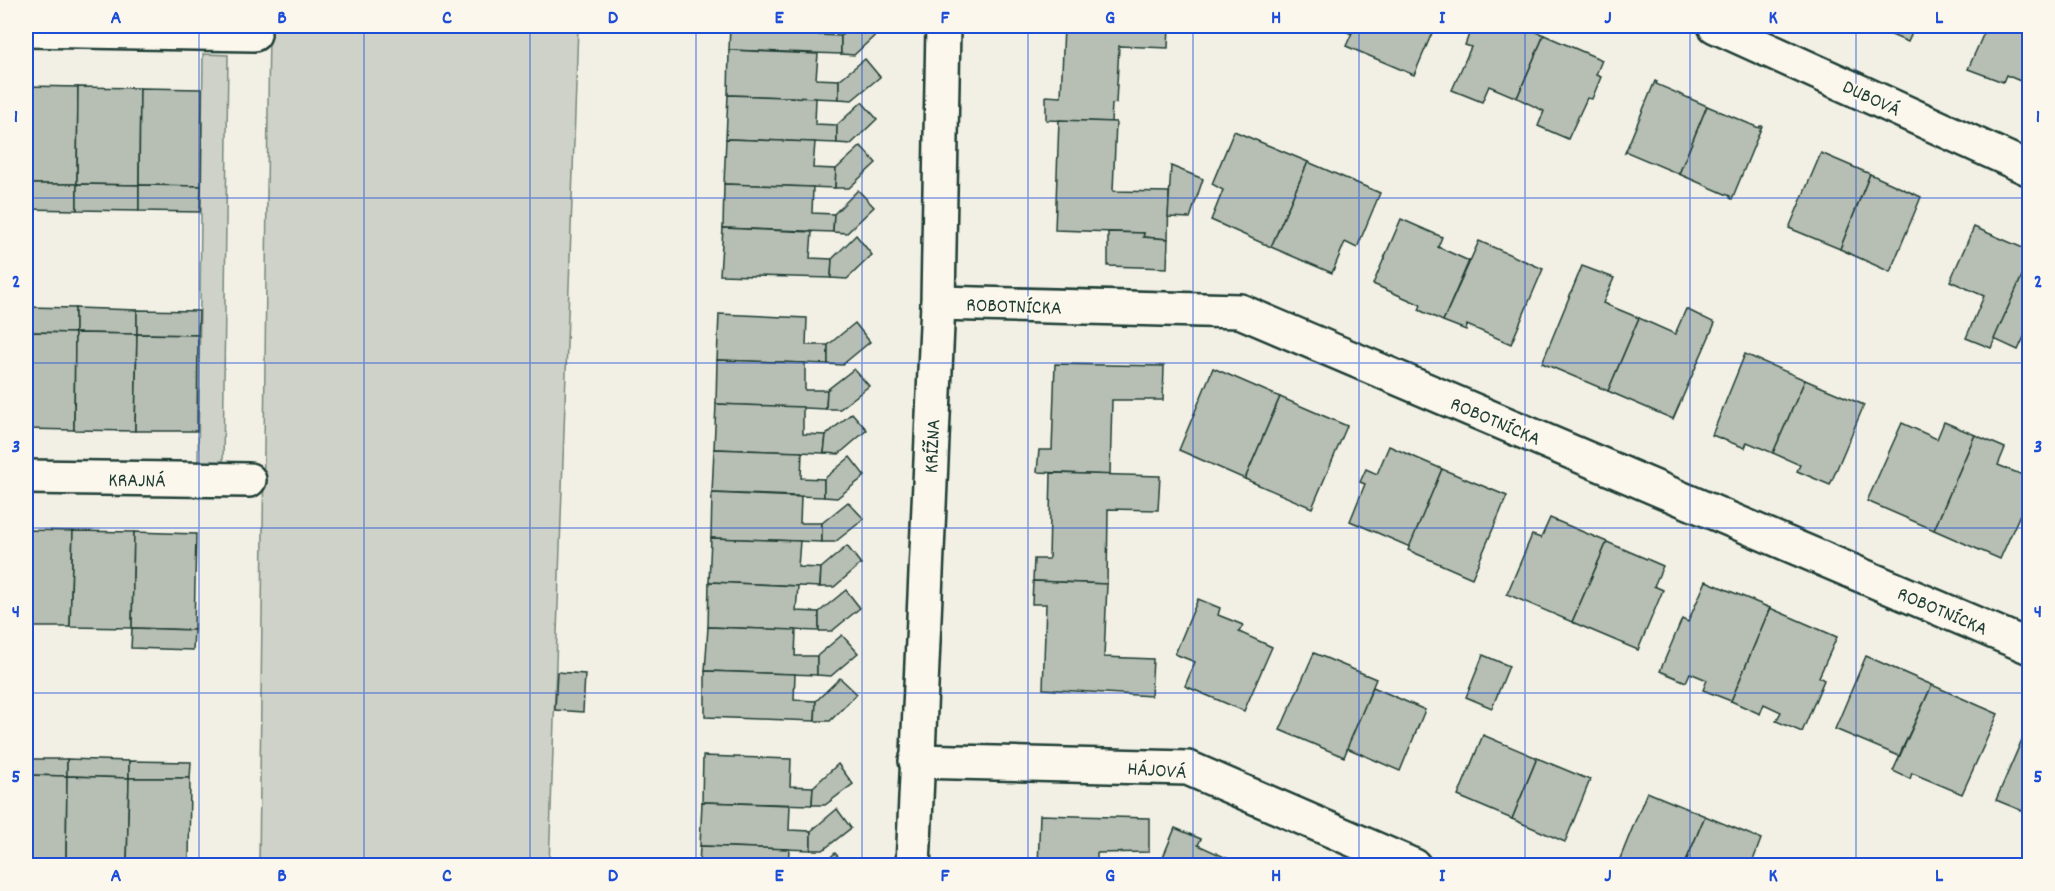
<svg xmlns="http://www.w3.org/2000/svg" width="2055" height="891" font-family="Dekko,sans-serif">
<style>
.green{fill:#cfd2c8;stroke:#77887e;stroke-width:1.5}
.building{fill:#b7beb3;stroke:#1f3d34;stroke-width:1.5}
.lines{fill:none;stroke-linecap:round;stroke-linejoin:round}
.minor-casing{stroke:#1f3d34;stroke-width:38}
.minor{stroke:#fbf7ec;stroke-width:33}
.grid{fill:none;stroke:#1d4ed8;stroke-width:1.5;stroke-opacity:0.55}
.labels{text-anchor:middle;stroke-width:4.5;stroke-linejoin:round;paint-order:stroke}
.street-label{font-size:20px;fill:#1f3d34;stroke:#fbf7ec}
.neatline{fill:none;stroke:#1d4ed8;stroke-width:2}
.grid-label{font-size:20px;text-anchor:middle;font-weight:bold;fill:#1d4ed8}
</style>
<rect width="100%" height="100%" fill="#f2f0e5"/>
<filter id="ink" filterUnits="userSpaceOnUse"><feTurbulence type="fractalNoise" baseFrequency=".0167" numOctaves="2"/><feDisplacementMap in="SourceGraphic" scale="12" xChannelSelector="R" yChannelSelector="G"/><feConvolveMatrix kernelMatrix="1 2 1 2 8 2 1 2 1" color-interpolation-filters="sRGB"/></filter>
<g filter="url(#ink)">
<g class="green">
<polygon points="269,26 578,26 549,865 259,866"/>
<polygon points="203,54 228,55 223,466 198,466"/>
</g>
<g class="building">
<polygon points="730,26 819,26 819,35 841,36 841,54 729,50"/>
<polygon points="851,26 879,26 882,29 854,55 841,54 841,36"/>
<polygon points="1064,26 1169,26 1168,48 1119,46 1116,103 1112,104 1111,122 1046,120 1046,96 1061,97"/>
<polygon points="1333,26 1355,26 1352,34"/>
<polygon points="1355,26 1435,26 1414,75 1346,46"/>
<polygon points="1472,26 1522,26 1544,35 1517,98 1489,86 1482,102 1452,90 1471,47 1465,45"/>
<polygon points="1870,26 1915,26 1908,42"/>
<polygon points="1987,26 2030,26 2030,85 2006,75 2003,82 1968,69"/>
<polygon points="1544,35 1602,60 1596,75 1601,77 1592,99 1587,98 1568,139 1538,126 1544,111 1517,98"/>
<polygon points="729,50 818,54 816,79 839,80 839,99 728,95"/>
<polygon points="865,59 880,77 852,100 839,99 839,80"/>
<polygon points="1655,81 1657,82 1656,84 1707,106 1679,174 1627,152 1625,153"/>
<polygon points="26,86 78,87 77,184 26,184"/>
<polygon points="78,87 140,88 139,185 77,184"/>
<polygon points="140,88 202,89 201,186 139,185"/>
<polygon points="728,95 816,98 815,124 837,125 837,143 726,139"/>
<polygon points="862,102 877,119 851,144 837,143 837,125"/>
<polygon points="1707,106 1759,128 1760,126 1762,126 1732,199 1730,198 1730,196 1679,174"/>
<polygon points="1059,120 1116,122 1113,191 1169,192 1168,239 1143,237 1144,233 1055,230"/>
<polygon points="1234,131 1308,162 1271,247 1211,220 1223,190 1212,184"/>
<polygon points="726,139 815,142 813,168 836,169 835,188 724,184"/>
<polygon points="861,146 876,163 849,188 835,188 836,169"/>
<polygon points="1821,153 1870,174 1840,249 1789,228"/>
<polygon points="1308,162 1380,193 1357,248 1345,242 1332,273 1271,247"/>
<polygon points="1171,166 1203,179 1190,218 1168,217"/>
<polygon points="1870,174 1921,197 1890,272 1840,249"/>
<polygon points="26,184 77,184 77,210 26,209"/>
<polygon points="77,184 139,185 139,211 77,210"/>
<polygon points="724,184 813,187 812,213 834,214 833,232 723,228"/>
<polygon points="139,185 201,186 200,212 139,211"/>
<polygon points="858,190 874,207 847,233 833,232 834,214"/>
<polygon points="1401,219 1442,237 1438,247 1469,261 1443,321 1419,310 1421,305 1373,284"/>
<polygon points="1974,227 2030,251 2030,258 1991,348 1966,338 1984,296 1950,281"/>
<polygon points="723,228 812,232 810,258 832,259 831,278 720,275"/>
<polygon points="1108,232 1144,233 1143,237 1168,239 1167,268 1108,266"/>
<polygon points="856,235 872,255 847,279 831,278 832,259"/>
<polygon points="1479,241 1543,269 1511,344 1467,325 1466,330 1443,321"/>
<polygon points="2030,258 2030,324 2018,350 1994,339"/>
<polygon points="1582,266 1614,278 1603,303 1639,318 1608,391 1542,363"/>
<polygon points="26,307 75,308 75,333 26,332"/>
<polygon points="75,308 137,310 137,334 75,333"/>
<polygon points="1686,309 1715,323 1673,419 1608,391 1639,318 1675,334"/>
<polygon points="137,310 199,311 198,335 137,334"/>
<polygon points="719,314 807,318 806,345 828,345 828,364 717,360"/>
<polygon points="855,323 870,342 842,365 828,364 828,345"/>
<polygon points="26,332 75,333 74,430 26,429"/>
<polygon points="75,333 137,334 135,431 74,430"/>
<polygon points="137,334 198,335 197,431 135,431"/>
<polygon points="1745,354 1805,380 1773,453 1747,442 1745,448 1712,435"/>
<polygon points="717,360 805,363 805,390 827,390 826,409 716,404"/>
<polygon points="1055,364 1164,366 1163,400 1112,400 1110,475 1037,472 1039,450 1052,450"/>
<polygon points="1213,368 1280,397 1245,479 1179,450"/>
<polygon points="854,369 869,386 840,409 826,409 827,390"/>
<polygon points="1805,380 1864,405 1830,485 1797,471 1800,465 1773,453"/>
<polygon points="1280,397 1347,426 1312,508 1245,479"/>
<polygon points="716,404 803,407 803,434 826,435 824,453 714,449"/>
<polygon points="852,413 867,430 839,454 824,453 826,435"/>
<polygon points="1944,422 1975,435 1934,530 1867,501 1902,423 1937,439"/>
<polygon points="1975,435 2005,448 1998,465 2030,478 2030,492 2000,559 1934,530"/>
<polygon points="1389,446 1442,469 1410,547 1350,521 1365,484 1360,482 1366,469 1377,474"/>
<polygon points="714,449 802,452 801,478 824,479 824,497 712,493"/>
<polygon points="850,457 865,476 837,498 824,497 824,479"/>
<polygon points="1442,469 1507,496 1472,578 1408,550"/>
<polygon points="1051,473 1160,476 1158,510 1108,509 1107,584 1033,581 1034,559 1049,559"/>
<polygon points="712,493 801,497 800,523 822,523 822,542 711,538"/>
<polygon points="848,502 864,519 835,542 822,542 822,523"/>
<polygon points="1550,518 1607,542 1572,622 1507,594 1532,535 1541,538"/>
<polygon points="26,530 73,531 70,627 26,627"/>
<polygon points="73,531 134,532 132,628 70,627"/>
<polygon points="134,532 196,534 194,630 132,628"/>
<polygon points="711,538 800,541 798,567 821,568 820,587 709,582"/>
<polygon points="1607,542 1663,566 1654,586 1663,590 1638,650 1572,622"/>
<polygon points="847,546 861,564 834,587 820,587 821,568"/>
<polygon points="1033,581 1107,584 1104,657 1153,659 1151,696 1043,689 1046,604 1032,604"/>
<polygon points="1706,581 1770,608 1731,701 1703,690 1707,680 1690,673 1686,682 1660,671 1682,619 1688,622"/>
<polygon points="709,582 798,586 796,611 819,612 819,631 708,627"/>
<polygon points="846,590 860,608 832,631 819,631 819,612"/>
<polygon points="1198,599 1220,608 1218,615 1243,625 1239,632 1272,647 1244,711 1185,686 1195,662 1175,654"/>
<polygon points="1770,608 1837,637 1819,677 1824,680 1802,732 1776,721 1781,712 1764,704 1760,714 1731,701"/>
<polygon points="708,627 796,630 795,656 817,656 817,675 705,671"/>
<polygon points="132,628 194,630 193,650 131,648"/>
<polygon points="842,635 858,653 831,676 817,675 817,656"/>
<polygon points="1314,653 1376,679 1344,757 1280,730"/>
<polygon points="1483,655 1509,666 1492,708 1466,697"/>
<polygon points="1866,656 1932,685 1899,756 1835,729"/>
<polygon points="705,671 795,674 794,700 816,701 815,721 705,717"/>
<polygon points="557,672 585,674 583,712 555,710"/>
<polygon points="840,678 857,694 830,721 815,721 816,701"/>
<polygon points="1932,685 1998,714 1962,794 1912,773 1910,779 1893,771"/>
<polygon points="1373,687 1425,710 1400,771 1347,748"/>
<polygon points="2030,721 2030,814 1996,800"/>
<polygon points="1483,735 1537,758 1512,819 1458,796"/>
<polygon points="703,756 791,759 790,786 813,787 812,805 702,802"/>
<polygon points="1537,758 1590,780 1565,842 1512,819"/>
<polygon points="26,759 67,759 67,776 26,775"/>
<polygon points="67,759 129,761 129,778 67,776"/>
<polygon points="129,761 191,762 190,778 129,778"/>
<polygon points="838,764 853,784 825,805 812,805 813,787"/>
<polygon points="26,775 67,776 66,866 26,866"/>
<polygon points="67,776 129,778 127,866 66,866"/>
<polygon points="129,778 190,778 189,866 127,866"/>
<polygon points="1647,792 1705,816 1684,866 1617,866"/>
<polygon points="702,802 790,805 789,830 811,831 811,850 700,846"/>
<polygon points="837,809 851,828 823,850 811,850 811,831"/>
<polygon points="1040,815 1149,818 1149,852 1097,853 1097,866 1038,866"/>
<polygon points="1705,816 1761,839 1751,866 1684,866"/>
<polygon points="1175,828 1201,839 1198,845 1244,866 1169,866 1161,862"/>
<polygon points="700,846 789,849 788,866 699,866"/>
<polygon points="835,853 846,866 821,866"/>
</g>
<g class="lines">
<g class="minor-casing">
<g id="minor">
<polyline points="1715,26 2030,169"/>
<polyline points="26,30 254,34"/>
<polyline points="938,303 1240,311 2030,647"/>
<polyline points="26,477 249,480"/>
<polyline points="916,761 1188,768 1414,866"/>
<polyline points="913,866 938,303 943,26"/>
</g>
</g>
<use href="#minor" class="minor"/>
</g>
</g>
<path class="grid" d="M199 26V866M364 26V866M530 26V866M696 26V866M862 26V866M1028 26V866M1193 26V866M1359 26V866M1525 26V866M1690 26V866M1856 26V866M26 198H2030M26 363H2030M26 528H2030M26 693H2030"/>
<g class="labels">
<g class="street-label">
<text transform="translate(1872 97) rotate(25)" y="7">DUBOVÁ</text>
<text transform="translate(1014 305) rotate(2)" y="7">ROBOTNÍCKA</text>
<text transform="translate(1496 420) rotate(23)" y="7">ROBOTNÍCKA</text>
<text transform="translate(931 446) rotate(-87)" y="7">KRÍŽNA</text>
<text transform="translate(137 479) rotate(1)" y="7">KRAJNÁ</text>
<text transform="translate(1943 610) rotate(23)" y="7">ROBOTNÍCKA</text>
<text transform="translate(1157 769) rotate(4)" y="7">HÁJOVÁ</text>
</g>
</g>
<rect width="2055" height="891" fill="none" stroke="#fbf7ec" stroke-width="66"/>
<rect x="33" y="33" width="1989" height="825" class="neatline"/>
<g class="grid-label">
<text x="116" y="23">A</text>
<text x="282" y="23">B</text>
<text x="447" y="23">C</text>
<text x="613" y="23">D</text>
<text x="779" y="23">E</text>
<text x="945" y="23">F</text>
<text x="1110" y="23">G</text>
<text x="1276" y="23">H</text>
<text x="1442" y="23">I</text>
<text x="1608" y="23">J</text>
<text x="1773" y="23">K</text>
<text x="1939" y="23">L</text>
<text x="16" y="122">1</text>
<text x="2038" y="122">1</text>
<text x="16" y="287">2</text>
<text x="2038" y="287">2</text>
<text x="16" y="452">3</text>
<text x="2038" y="452">3</text>
<text x="16" y="617">4</text>
<text x="2038" y="617">4</text>
<text x="16" y="782">5</text>
<text x="2038" y="782">5</text>
<text x="116" y="881">A</text>
<text x="282" y="881">B</text>
<text x="447" y="881">C</text>
<text x="613" y="881">D</text>
<text x="779" y="881">E</text>
<text x="945" y="881">F</text>
<text x="1110" y="881">G</text>
<text x="1276" y="881">H</text>
<text x="1442" y="881">I</text>
<text x="1608" y="881">J</text>
<text x="1773" y="881">K</text>
<text x="1939" y="881">L</text>
</g>
</svg>
